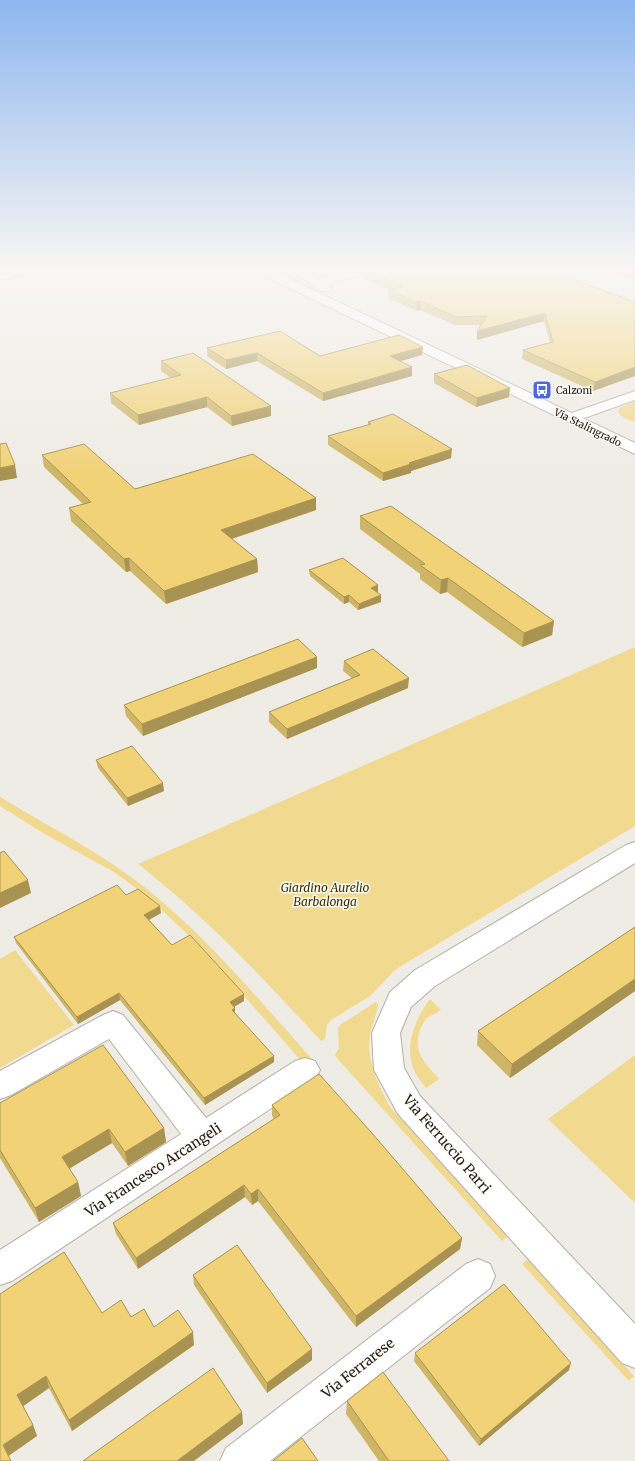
<svg xmlns="http://www.w3.org/2000/svg" width="635" height="1461" font-family="Merriweather,serif">
<style>
.green{fill:#f2d990}
.lines{fill:none;stroke-linecap:round;stroke-linejoin:round}
.minor-casing{stroke:#b1afa8;stroke-width:2}
.major-casing{stroke:#b1afa8;stroke-width:2}
.minor{fill:#fff;fill-rule:evenodd}
.major{fill:#fff;fill-rule:evenodd}
.wall{fill:#cfb566}
.shaded-wall{fill:#a99353}
.building{fill:#f1d277;stroke:#a99353}
.labels{text-anchor:middle;stroke-width:3;stroke-linejoin:round;paint-order:stroke}
.far-poi-label{font-size:10px;fill:#1f1e1b;stroke:#fcf9f2;text-anchor:start}
.far-street-label{font-size:10px;fill:#1f1e1b;stroke:#fcf9f2}
.park-label{font-size:12px;font-style:italic;fill:#3a2e04;stroke:#fcf9f2}
.near-street-label{font-size:14px;fill:#1f1e1b;stroke:#fcf9f2}
</style>
<rect width="100%" height="100%" fill="#efece5"/>
<g class="green">
<polygon points="268,269 281,269 325,295 360,312 563,408 560,409"/>
<path d="M635 401V422C629 420 620 418 618 411L620 408Z"/>
<path d="M635 647V826L401 966 393 972 370 996 331 1020 327 1025 325 1039 321 1041C263 978 205 916 138 864Z"/>
<path d="M0 797C49 827 102 853 147 889 209 939 260 1001 312 1059L304 1064 202 948 148 897 114 872 43 833 0 806Z"/>
<polygon points="15,950 74,1025 0,1068 0,959"/>
<path d="M430 999 441 1010C437 1013 431 1015 427 1018 419 1026 415 1044 420 1054 424 1063 432 1071 439 1079L426 1088C422 1083 418 1078 415 1072 403 1048 415 1019 430 999Z"/>
<path d="M376 1002 378 1004C378 1011 372 1025 370 1034 366 1060 378 1086 391 1108L508 1236 502 1241 336 1057 335 1055 339 1048 338 1028 340 1025Z"/>
<polygon points="635,1055 635,1203 548,1119"/>
<polygon points="528,1259 634,1376 629,1381 522,1264"/>
</g>
<g class="lines">
<g class="minor-casing">
<g id="minor">
<polygon points="16,269 37,269 35,272 0,280 0,272"/>
<polygon points="355,269 374,269 372,272 317,287 313,286 311,283 313,280"/>
<polygon points="635,391 635,400 576,421 571,423 566,421 563,418 566,415"/>
<polygon points="635,842 635,863 435,986 411,1007 400,1033 404,1068 420,1096 635,1324 635,1368 622,1363 398,1114 374,1070 372,1033 390,992 415,970 626,845"/>
<polygon points="113,1011 123,1015 206,1118 295,1061 305,1058 315,1061 320,1070 315,1079 12,1281 0,1285 0,1250 181,1134 109,1039 11,1095 0,1099 0,1071 103,1015"/>
<polygon points="478,1259 490,1264 495,1276 490,1288 270,1461 220,1461 226,1448 466,1264"/>
</g>
</g>
<g class="major-casing">
<g id="major">
<polygon points="254,269 269,269 635,443 635,454 256,272"/>
<polygon points="289,269 303,269 332,288 330,291 322,291"/>
</g>
</g>
<use href="#minor" class="minor"/>
<use href="#major" class="major"/>
</g>
<g class="wall">
<polygon points="362,269 635,302 593,391 522,359 523,350 550,342 544,321 477,340 477,331 481,325 455,325 420,310 417,311 388,298 388,290 390,290 361,277"/>
<polygon points="597,269 635,269 635,280"/>
<polygon points="207,348 320,356 422,355 400,361 412,367 412,376 323,401 257,361 226,369 207,356"/>
<polygon points="161,361 271,416 232,426 207,407 139,425 111,403 110,393 171,378 161,371"/>
<polygon points="434,374 509,397 476,407 434,383"/>
<polygon points="368,422 451,458 411,471 411,473 383,481 328,445 328,436 368,425"/>
<polygon points="42,455 135,489 316,498 316,510 232,539 257,559 258,572 166,604 130,571 126,572 71,521 69,508 83,504 44,467"/>
<polygon points="360,516 554,621 552,635 522,647 447,592 440,594 420,579 420,574 360,529"/>
<polygon points="309,570 378,592 377,592 381,595 381,602 358,610 349,602 344,604 310,576"/>
<polygon points="344,661 408,688 287,739 269,722 269,712 352,678 343,671"/>
<polygon points="317,668 143,736 126,716 124,705"/>
<polygon points="96,760 164,791 128,806 98,768"/>
<polygon points="126,895 161,913 149,920 172,945 244,994 244,1001 234,1007 235,1013 274,1062 205,1105 120,1000 78,1024 16,943 14,937"/>
<polygon points="635,927 635,991 510,1078 477,1045 478,1031"/>
<polygon points="0,1103 164,1128 166,1142 128,1166 112,1143 69,1169 78,1182 81,1196 39,1222 0,1158"/>
<polygon points="272,1105 462,1238 460,1249 356,1327 258,1201 252,1205 245,1197 138,1269 116,1234 113,1223 274,1119 272,1116"/>
<polygon points="193,1275 312,1360 267,1393 194,1285"/>
<polygon points="0,1294 102,1313 131,1317 154,1327 194,1345 72,1431 49,1388 23,1406 33,1425 37,1436 0,1461"/>
<polygon points="415,1353 569,1370 479,1446 414,1361"/>
<polygon points="347,1401 449,1461 379,1461 346,1414"/>
</g>
<g class="shaded-wall">
<polygon points="420,301 420,310 417,311 417,302"/>
<polygon points="545,313 544,321 477,340 477,331"/>
<polygon points="423,347 422,355 390,364 390,356"/>
<polygon points="257,353 257,361 226,369 226,360"/>
<polygon points="412,367 412,376 323,401 323,393"/>
<polygon points="635,367 635,376 593,391 595,382"/>
<polygon points="510,388 509,397 476,407 477,398"/>
<polygon points="207,397 207,407 139,425 138,415"/>
<polygon points="271,406 271,416 232,426 231,416"/>
<polygon points="452,449 451,458 411,471 411,473 383,481 383,473 409,463"/>
<polygon points="15,465 17,478 0,481 0,468"/>
<polygon points="316,498 316,510 222,542 221,530"/>
<polygon points="129,558 130,571 126,572 124,559"/>
<polygon points="257,559 258,572 166,604 164,591"/>
<polygon points="448,578 447,592 440,594 441,580"/>
<polygon points="378,585 378,592 371,594 371,588"/>
<polygon points="349,595 349,602 344,604 344,597"/>
<polygon points="381,595 381,602 358,610 359,604"/>
<polygon points="554,621 552,635 522,647 524,633"/>
<polygon points="317,657 317,668 143,736 142,724"/>
<polygon points="409,678 408,688 287,739 287,729"/>
<polygon points="163,783 164,791 128,806 127,798"/>
<polygon points="28,880 31,893 0,908 0,893"/>
<polygon points="160,906 161,913 145,922 144,915"/>
<polygon points="635,979 635,991 510,1078 512,1064"/>
<polygon points="119,993 120,1000 78,1024 77,1017"/>
<polygon points="244,994 244,1001 230,1009 230,1002"/>
<polygon points="235,1008 235,1015 232,1010"/>
<polygon points="274,1056 274,1062 205,1105 204,1098"/>
<polygon points="164,1128 166,1142 128,1166 125,1152"/>
<polygon points="109,1129 112,1143 65,1171 62,1157"/>
<polygon points="78,1182 81,1196 39,1222 35,1208"/>
<polygon points="244,1185 245,1197 138,1269 136,1258"/>
<polygon points="258,1189 258,1201 252,1205 251,1194"/>
<polygon points="462,1238 460,1249 356,1327 356,1316"/>
<polygon points="193,1332 194,1345 72,1431 69,1420"/>
<polygon points="312,1349 312,1360 267,1393 267,1383"/>
<polygon points="571,1363 569,1370 479,1446 481,1439"/>
<polygon points="46,1376 49,1388 22,1407 17,1395"/>
<polygon points="242,1412 243,1424 194,1461 177,1461"/>
<polygon points="33,1425 37,1436 7,1457 3,1445"/>
</g>
<g class="building">
<polygon points="362,269 546,269 635,302 635,367 595,382 523,350 553,342 545,313 477,331 487,316 456,317 420,301 417,302 388,290 402,286"/>
<polygon points="625,269 635,269 635,272"/>
<polygon points="280,331 320,356 399,335 423,347 390,356 412,367 323,393 257,353 226,360 207,348"/>
<polygon points="193,353 271,406 231,416 207,397 138,415 110,393 181,375 161,361"/>
<polygon points="467,365 510,388 477,398 434,374"/>
<polygon points="393,414 452,449 409,463 411,464 383,473 328,436 371,424 368,422"/>
<polygon points="6,443 15,465 0,468 0,444"/>
<polygon points="84,444 135,489 253,454 316,498 221,530 257,559 164,591 129,558 124,559 69,508 91,502 42,455"/>
<polygon points="391,506 554,621 524,633 448,578 441,580 420,565 425,564 360,516"/>
<polygon points="343,558 378,585 371,588 381,595 359,604 349,595 344,597 309,570"/>
<polygon points="298,639 317,657 142,724 124,705"/>
<polygon points="373,649 409,678 287,729 269,712 360,675 344,661"/>
<polygon points="132,746 163,783 127,798 96,760"/>
<polygon points="4,851 28,880 0,893 0,853"/>
<polygon points="117,885 126,895 138,889 160,906 144,915 172,945 190,935 244,994 230,1002 235,1008 232,1010 274,1056 204,1098 119,993 77,1017 14,937"/>
<polygon points="635,927 635,979 512,1064 478,1031"/>
<polygon points="103,1045 164,1128 125,1152 109,1129 62,1157 78,1182 35,1208 0,1150 0,1103"/>
<polygon points="319,1074 371,1132 462,1238 356,1316 258,1189 251,1194 244,1185 136,1258 113,1223 280,1115 272,1105"/>
<polygon points="237,1245 312,1349 267,1383 193,1275"/>
<polygon points="64,1252 102,1313 121,1300 131,1317 144,1309 154,1327 178,1310 193,1332 69,1420 46,1376 17,1395 33,1425 3,1445 11,1461 0,1461 0,1294"/>
<polygon points="504,1284 571,1363 481,1439 415,1353"/>
<polygon points="213,1368 242,1412 177,1461 83,1461"/>
<polygon points="383,1372 449,1461 389,1461 347,1401"/>
<polygon points="302,1438 318,1461 273,1461"/>
</g>
<linearGradient id="sky" x2="0" y2="1"><stop stop-color="#8db6ef"/><stop offset="0.57" stop-color="#f8f6f3"/><stop offset="1" stop-color="#f8f6f3" stop-opacity="0"/></linearGradient>
<rect width="635" height="473" fill="url(#sky)"/>
<defs>
<g id="bus-square" transform="scale(1)"><rect x="-9" y="-9" width="18" height="18" rx="4" fill="#4e68dd" stroke="#fcf9f2"/><path d="M-5-6H5V4H4V6H2V4H-2V6H-4V4H-5ZM-3.5-4V0h7V-4ZM-3.5 1.2v1.5H-2V1.2ZM2 1.2v1.5H3.5V1.2Z" fill="#fff"/></g>
</defs>
<g fill-rule="evenodd">
<use href="#bus-square" x="542" y="390"/>
</g>
<g class="labels">
<g class="far-poi-label">
<text x="556" y="394">Calzoni</text>
</g>
<g class="far-street-label">
<text transform="translate(588 427) rotate(26)" y="4">Via Stalingrado</text>
</g>
<g class="park-label">
<text x="325" y="892">Giardino Aurelio<tspan x="325" dy="14">Barbalonga</tspan></text>
</g>
<g class="near-street-label">
<text transform="translate(447 1144) rotate(49)" y="5">Via Ferruccio Parri</text>
<text transform="translate(153 1170) rotate(-33)" y="5">Via Francesco Arcangeli</text>
<text transform="translate(358 1368) rotate(-38)" y="5">Via Ferrarese</text>
</g>
</g>
</svg>
